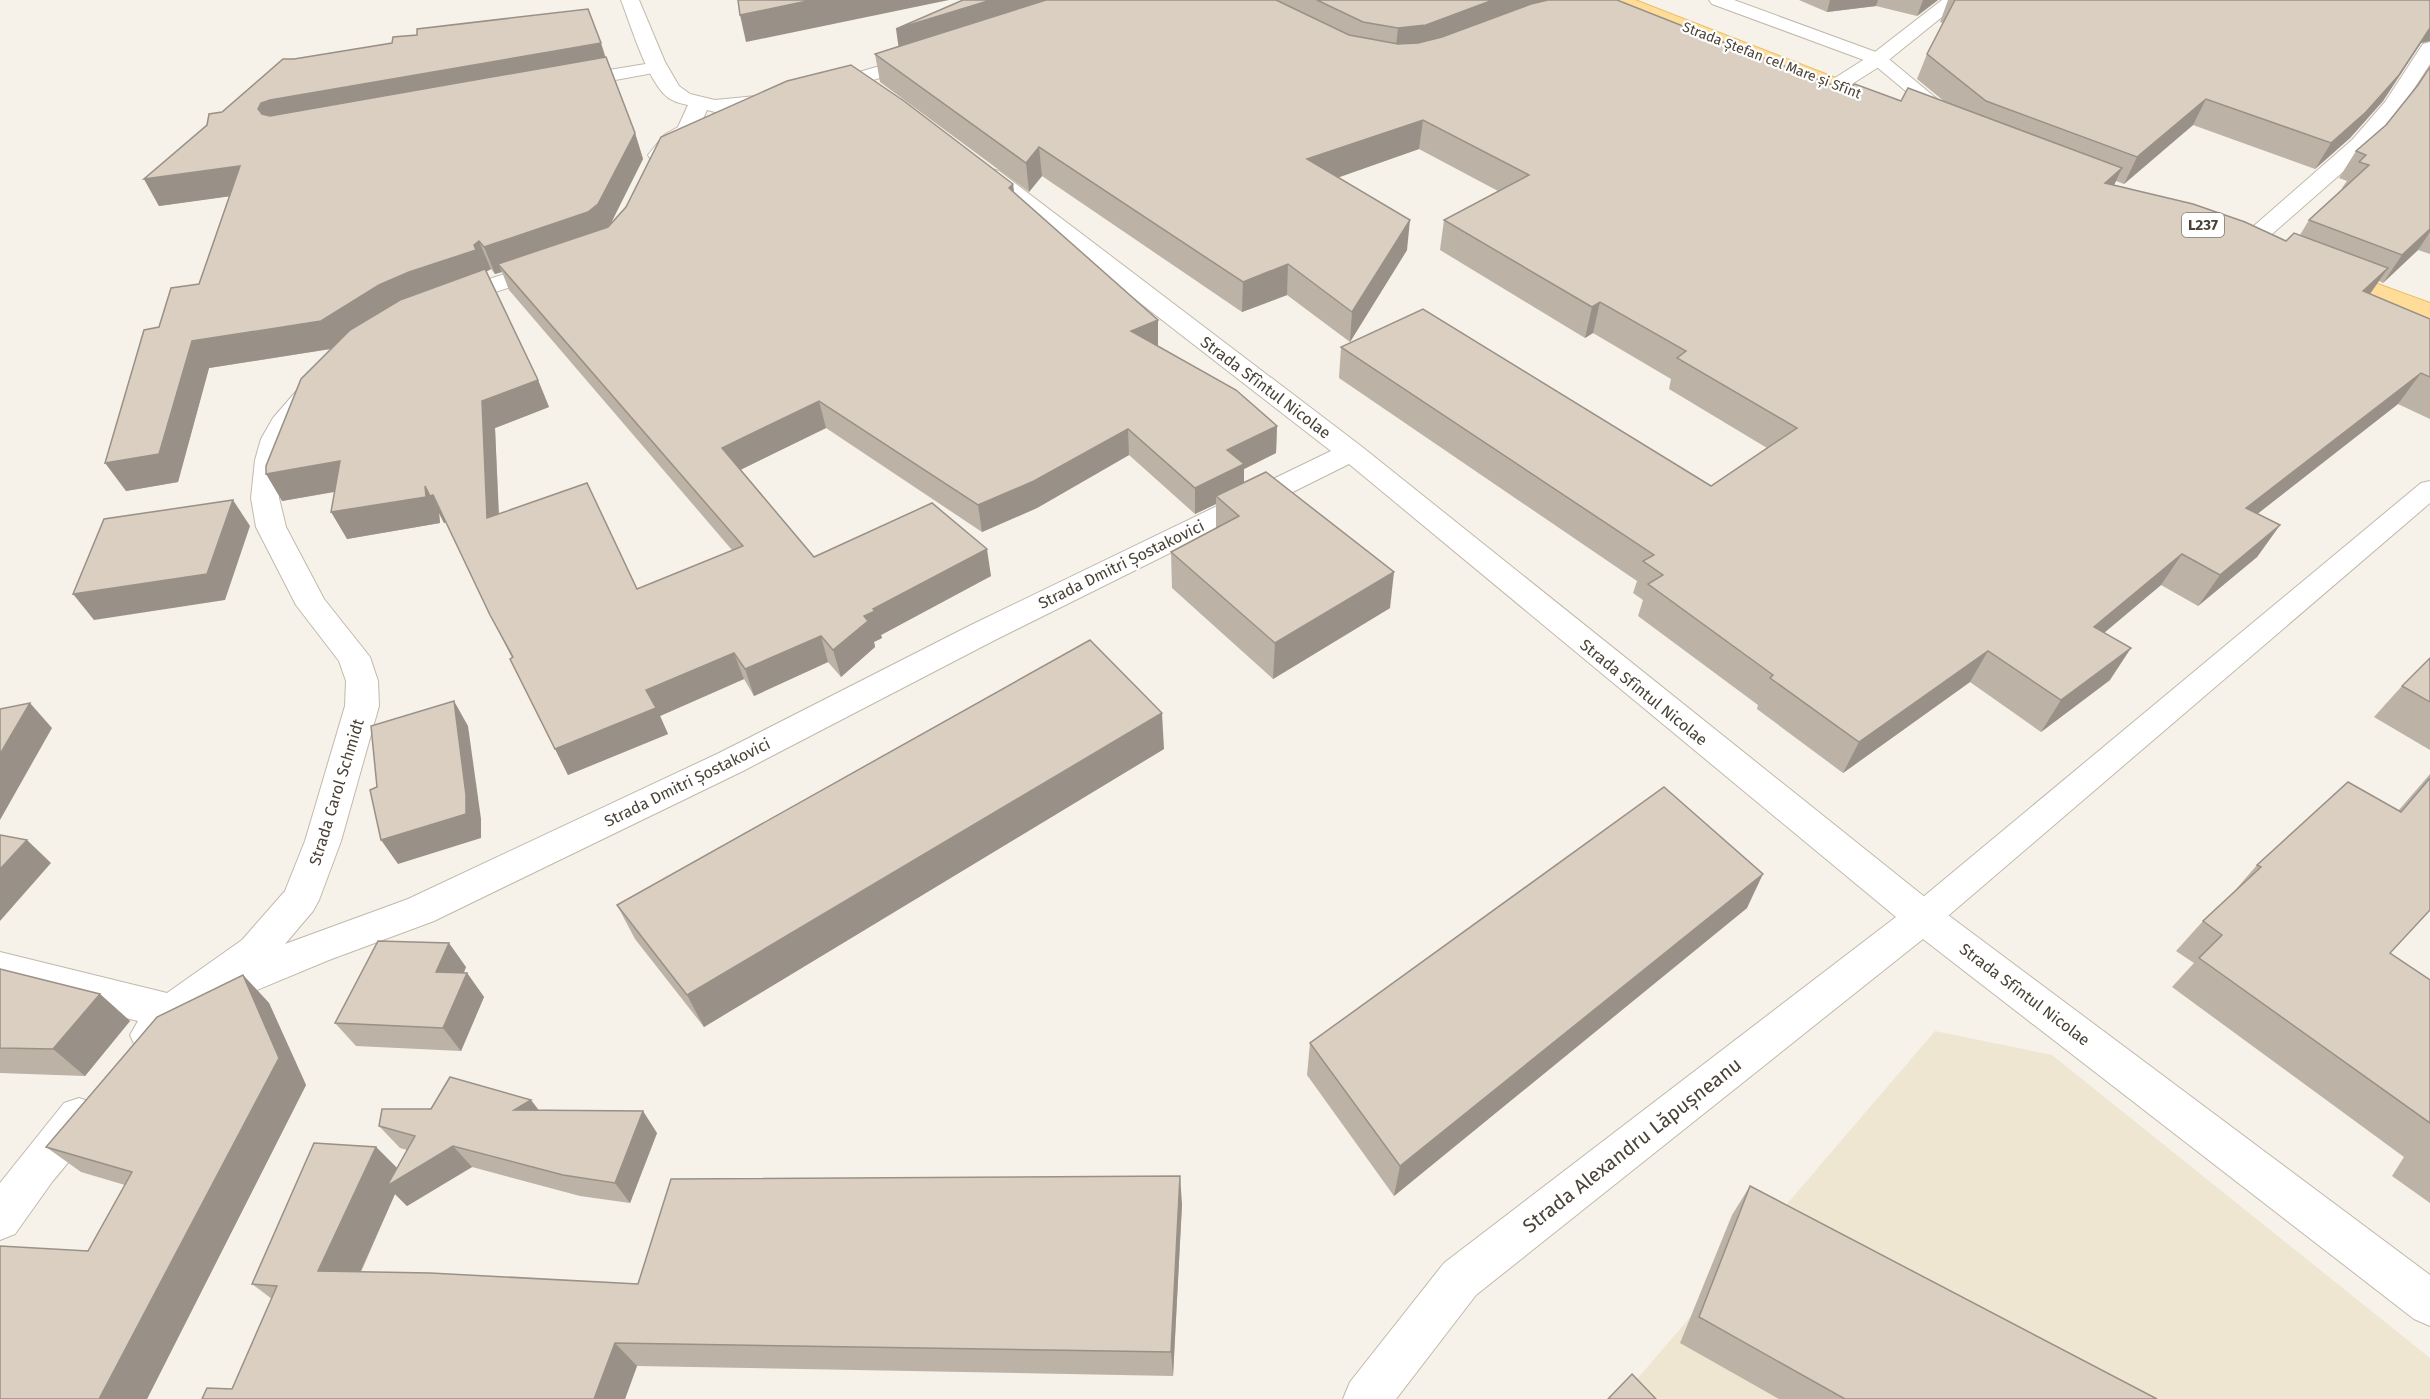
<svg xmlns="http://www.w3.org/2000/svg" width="2430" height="1399" font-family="'Fira Sans',sans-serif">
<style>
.education{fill:#efe6d2}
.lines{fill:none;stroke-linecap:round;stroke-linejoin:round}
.service-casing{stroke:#c2b9ab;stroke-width:2}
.minor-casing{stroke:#c2b9ab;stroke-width:2}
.primary-casing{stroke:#ecbc60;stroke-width:2}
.service{fill:#fff;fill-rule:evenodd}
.minor{fill:#fff;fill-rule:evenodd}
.primary{fill:#fd9;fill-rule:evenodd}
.wall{fill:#bcb2a6;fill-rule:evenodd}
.shaded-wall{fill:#999187}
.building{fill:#dbcfc1;stroke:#999187;stroke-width:1.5}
.labels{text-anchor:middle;stroke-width:4.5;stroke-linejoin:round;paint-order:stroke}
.far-street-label{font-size:14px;fill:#4a4237;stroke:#fff}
.shield{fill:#fff;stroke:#807b73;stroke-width:1.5}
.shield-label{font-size:15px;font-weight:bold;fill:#4a4237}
.street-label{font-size:16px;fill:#4a4237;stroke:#fff}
.near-street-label{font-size:20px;fill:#4a4237;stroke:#fff}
</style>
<rect width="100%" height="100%" fill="#f6f1e9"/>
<polygon class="education" points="1935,1031 2052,1055 2430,1358 2430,1399 1620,1399"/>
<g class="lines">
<g class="service-casing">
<g id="service">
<polygon points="1709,0 1734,0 1884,55 1960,118 1957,122 1943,122 1872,63 1712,4"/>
<polygon points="658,62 664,63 667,67 664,71 572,88 565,86 563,82 565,78 572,76"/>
<polygon points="2430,481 2430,503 1935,927 1923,931 1911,927 1906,917 1911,907 2421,483"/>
</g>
</g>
<g class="minor-casing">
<g id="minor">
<path d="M621 0H639L665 62 679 86 690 94 715 100 776 94 783 96 786 100 783 104 776 106 715 112 707 110 695 136 680 145 667 160 659 162 651 160 648 155 664 135 678 127 688 105C679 103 670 101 663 93 645 73 631 26 621 0Z"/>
<polygon points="1942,0 1963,0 1885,63 1844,89 1830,89 1827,85 1830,81 1871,55"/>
<polygon points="2430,42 2430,64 2400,110 2368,150 2256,248 2248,250 2240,248 2236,243 2240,238 2352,140 2385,102 2423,44"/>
<polygon points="920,54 927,56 930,60 927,64 826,94 819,92 816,88 819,84"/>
<polygon points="991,169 999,171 1361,446 1936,906 2430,1275 2430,1326 2414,1319 1923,939 1476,1295 1396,1399 1343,1399 1350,1382 1444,1263 1896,917 1349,464 993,641 743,771 434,921 329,960 233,1000 224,997 206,1010 203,1016 186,1024 164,1048 150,1053 136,1048 130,1035 138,1021 0,986 0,952 167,993 242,940 285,891 305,841 345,706 346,681 339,661 296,605 256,527 251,498 255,460 261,439 273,418 299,388 308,386 317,388 321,394 299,422 289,439 283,460 279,498 286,527 324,599 370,657 378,681 379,706 341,841 319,900 313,911 285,944 408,899 719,753 971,625 1331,451 983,181 980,176 983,171"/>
<polygon points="548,260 557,262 560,267 557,272 449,307 440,305 437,300 440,295"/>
<polygon points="79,1098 94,1103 100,1117 94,1131 52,1182 15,1234 0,1240 0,1183 64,1103"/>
</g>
</g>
<g class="primary-casing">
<g id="primary">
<polygon points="1609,0 1635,0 1895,101 1898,105 1895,109 1888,111 1881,109 1611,4"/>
<polygon points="2331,267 2430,303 2430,320 2322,279 2319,274 2322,269"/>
</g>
</g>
<use href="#service" class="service"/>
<use href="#minor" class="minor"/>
<use href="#primary" class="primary"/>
</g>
<g class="wall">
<polygon points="963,0 1617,0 1845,90 1901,101 1945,102 1917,79 1927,54 1943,23 1940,22 1948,0 2430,0 2430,41 2421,43 2383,101 2350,138 2315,169 2193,125 2124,184 2116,181 2114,185 2286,241 2300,235 2309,220 2343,189 2342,188 2347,181 2339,178 2356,151 2386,125 2418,85 2430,67 2430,254 2418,250 2383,283 2379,281 2370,294 2430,319 2430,419 2398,404 2257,514 2280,525 2257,557 2198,606 2161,585 2104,633 2110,680 2041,732 1970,682 1843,773 1757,709 1758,705 1638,616 1643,600 1633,593 1637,581 1339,378 1341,347 1711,486 1767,448 1669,389 1671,379 1593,333 1585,338 1440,250 1444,220 1498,191 1419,149 1338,177 1407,250 1350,342 1287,295 1242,312 1042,176 1029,192 880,82 875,54 898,46"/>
<polygon points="1799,0 1938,0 1917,16 1876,6 1827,12"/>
<path d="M605 57 635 133 643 159 610 225 1013 184 1014 193 1158 346 1277 426 1276 453 1244 469V483L1390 608 1273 679 1172 588 1171 552 1216 528V504L1195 514 1129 455 1037 508 982 532 826 428 740 470 814 557 991 576 881 635 882 638 874 642 875 647 841 677 828 662 754 696 744 679 660 716 668 734 568 775 512 658 490 615 446 522 444 523 439 513 440 523 347 539 335 492 282 501 331 349 209 368 178 482 126 491 159 327 199 284 229 196 159 206 144 179ZM491 269 495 274 502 272 509 290 732 550 637 589 499 514 495 428 549 407 538 380 486 272Z"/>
<polygon points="2430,658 2430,750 2374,717 2402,686"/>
<polygon points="1164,749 704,1027 635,939 617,905"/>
<polygon points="2430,774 2430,910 2390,953 2430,980 2430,1203 2392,1176 2404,1157 2172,987 2194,963 2176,951 2203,921 2231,895 2257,865 2398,811"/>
<polygon points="1747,908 1394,1196 1307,1075 1310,1043"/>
<polygon points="466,967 464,973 467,973 484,997 461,1051 356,1046 335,1023"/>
<polygon points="0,969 100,994 130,1021 85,1076 0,1073"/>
<polygon points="243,975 269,1003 306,1085 147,1399 0,1399 88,1251 125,1185 81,1172 46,1147"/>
<polygon points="539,1110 657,1133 630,1203 580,1196 472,1167 407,1206 395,1194 361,1272 638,1284 1182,1204 1173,1376 637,1366 625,1399 202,1399 232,1389 272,1299 252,1284 376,1147 397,1168 407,1150 400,1148 379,1126"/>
<polygon points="1750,1186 2157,1399 1779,1399 1680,1343 1732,1215"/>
</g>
<g class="shaded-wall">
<polygon points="812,0 949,0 746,42 740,15"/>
<polygon points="991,0 1070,0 900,57 896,29"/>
<polygon points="1493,0 1561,0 1395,56 1398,28"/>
<polygon points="1830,0 1878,0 1876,6 1827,12"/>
<polygon points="1923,0 1938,0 1917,16"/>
<polygon points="2430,28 2430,41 2421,43 2383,101 2350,138 2315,169 2331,143"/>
<polygon points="601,43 609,68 274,129 258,109 261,103 270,100"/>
<polygon points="2206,99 2193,125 2124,184 2137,157"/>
<polygon points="1423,120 1419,149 1306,189 1307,159"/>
<polygon points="635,133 643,159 607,231 498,264 502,272 495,274 484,247"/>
<polygon points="1039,147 1042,176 1029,192 1026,163"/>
<polygon points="240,166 254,193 159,206 144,179"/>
<polygon points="2122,168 2108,198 2105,183"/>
<polygon points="1013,184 1016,209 1009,188"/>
<polygon points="1410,220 1407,250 1350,342 1352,312"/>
<polygon points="2430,229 2430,232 2418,250 2383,283 2402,255"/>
<polygon points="479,241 491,269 336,348 209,368 178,482 126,491 105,463 192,341 379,285 474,245"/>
<polygon points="1288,264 1287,295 1242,312 1243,282"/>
<polygon points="2388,268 2367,298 2363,291"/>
<polygon points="1600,302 1593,333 1585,338 1592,307"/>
<polygon points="1158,320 1158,346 1131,331"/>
<polygon points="2421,373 2398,404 2224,540 2246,508"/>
<polygon points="538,380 549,407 495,428 500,545 487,518 482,401"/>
<polygon points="819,401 826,428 730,475 722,448"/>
<polygon points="1277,426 1276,453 1244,469 1244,491 1216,496 1216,504 1195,514 1195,488 1227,450"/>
<polygon points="1128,429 1129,455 1037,508 982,532 978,505"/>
<polygon points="340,461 355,488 282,501 266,474"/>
<polygon points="425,486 433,495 447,522 444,523 439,513 440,523 347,539 331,512"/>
<polygon points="233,500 250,526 225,600 94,620 73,594"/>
<polygon points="2280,525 2257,557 2198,606 2220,575"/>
<polygon points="987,549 991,576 881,635 882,638 874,642 875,647 841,677 833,650 864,616 873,609"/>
<polygon points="2182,554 2161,585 2074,658 2094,627"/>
<polygon points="1394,572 1390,608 1273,679 1275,643"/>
<polygon points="821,636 828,662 754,696 745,669"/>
<polygon points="2131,648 2110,680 2041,732 2061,700"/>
<polygon points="1988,651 1970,682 1843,773 1859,742"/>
<polygon points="734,653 744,679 660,716 668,734 568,775 555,749 646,690"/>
<polygon points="454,701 468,726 481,819 481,838 398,864 381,840"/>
<polygon points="30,703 52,728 0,820 0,754"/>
<polygon points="1162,713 1164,749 704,1027 687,995"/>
<polygon points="27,840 51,863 0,921 0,869"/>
<polygon points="1763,874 1747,908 1394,1196 1400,1166"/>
<polygon points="449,943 466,967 454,995 436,972"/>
<polygon points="467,973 484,997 461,1051 443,1028"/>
<polygon points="243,975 269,1003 306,1085 147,1399 99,1399"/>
<polygon points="100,994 130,1021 85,1076 53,1049"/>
<polygon points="531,1100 548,1122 514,1110"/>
<polygon points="643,1111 657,1133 630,1203 615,1183"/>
<polygon points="453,1146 472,1167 407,1206 395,1194 349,1297 318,1271 376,1147 404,1175"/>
<polygon points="1180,1176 1182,1204 1173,1376 1171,1352"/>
<polygon points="615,1343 637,1366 625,1399 594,1399"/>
</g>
<g class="building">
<polygon points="738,0 812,0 740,15"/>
<polygon points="963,0 991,0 896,29"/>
<polygon points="1046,0 1276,0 1349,35 1398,44 1418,43 1442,37 1531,4 1548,0 1617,0 1845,90 1855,84 1901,101 1908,88 2122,168 2105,183 2193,204 2245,222 2286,241 2294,233 2388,268 2363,291 2430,319 2430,377 2421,373 2246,508 2280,525 2220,575 2182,554 2094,627 2131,648 2061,700 1988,651 1859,742 1770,678 1773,675 1648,584 1663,575 1643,561 1654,555 1341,347 1423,309 1711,486 1797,428 1677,358 1686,351 1600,302 1592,307 1444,220 1529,175 1423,120 1307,159 1410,220 1352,312 1288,264 1243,282 1039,147 1026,163 875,54"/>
<polygon points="1317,0 1493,0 1426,25 1398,28 1363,22"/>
<polygon points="1955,0 2430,0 2430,28 2399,75 2366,112 2331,143 2206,99 2137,157 1986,101 1927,54"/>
<polygon points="588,9 601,43 270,100 261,103 258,109 262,114 270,116 606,57 635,133 598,204 588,212 484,247 479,241 474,245 476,250 409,272 379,285 321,321 192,341 159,454 105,463 144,330 159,327 171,288 199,284 240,166 144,179 207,125 209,114 222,112 283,59 294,59 392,43 393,37 417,35 417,29"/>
<polygon points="851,65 904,101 1013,184 1009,188 1158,320 1131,331 1236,390 1277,426 1227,450 1244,464 1195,488 1128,429 1034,481 978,505 819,401 722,448 814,557 932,503 987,549 873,609 875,611 864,616 868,621 833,650 821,636 745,669 734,653 646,690 656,708 555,749 510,659 513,657 490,615 433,495 430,496 425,486 426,497 331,512 340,461 266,474 266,466 301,379 350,330 400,300 485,269 538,380 482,401 487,518 587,483 637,589 743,546 498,264 608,227 626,207 661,137 787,81"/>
<polygon points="2430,67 2430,229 2402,255 2309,220 2369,165 2359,162 2366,155 2356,151 2386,125 2418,85"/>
<polygon points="1266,472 1394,572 1275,643 1171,552 1239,516 1216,496"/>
<polygon points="233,500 207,574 73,594 104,519"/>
<polygon points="1090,640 1162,713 687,995 617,905"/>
<polygon points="2430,658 2430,702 2402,686"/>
<polygon points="454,701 466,795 466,814 381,840 370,790 377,787 371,726"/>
<polygon points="30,703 0,754 0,709"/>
<polygon points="2430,778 2430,910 2390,953 2430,980 2430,1123 2199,958 2222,935 2203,921 2261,867 2257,865 2348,782 2401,812"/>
<polygon points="1664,787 1763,874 1400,1166 1310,1043"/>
<polygon points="0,835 27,840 0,869"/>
<polygon points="378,941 449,943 436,972 467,973 443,1028 335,1023"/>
<polygon points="0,969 100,994 53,1049 0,1048"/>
<polygon points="243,975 279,1058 99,1399 0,1399 0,1246 88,1251 132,1172 46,1147 157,1017"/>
<polygon points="450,1077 531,1100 514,1110 643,1111 615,1183 563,1175 453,1146 387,1186 415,1136 379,1126 382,1109 431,1109"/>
<polygon points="314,1143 376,1147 318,1271 430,1273 638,1284 671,1179 1180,1176 1171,1352 615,1343 594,1399 202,1399 207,1388 232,1389 277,1286 252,1284"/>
<polygon points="1750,1186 2157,1399 1845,1399 1699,1317"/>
<polygon points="1632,1374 1656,1399 1608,1399"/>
</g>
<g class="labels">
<g class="far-street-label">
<text transform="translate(1772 60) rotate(21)" y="5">Strada Ștefan cel Mare și Sfînt</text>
</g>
<rect class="shield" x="2182" y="213" width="42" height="24" rx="4.5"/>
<g class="shield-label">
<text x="2203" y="230">L237</text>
</g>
<g class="street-label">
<text transform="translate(1266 387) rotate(37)" y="6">Strada Sfîntul Nicolae</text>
<text transform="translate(1121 564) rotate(-26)" y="6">Strada Dmitri Șostakovici</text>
<text transform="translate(1644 692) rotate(39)" y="6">Strada Sfîntul Nicolae</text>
<text transform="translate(687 782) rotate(-26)" y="6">Strada Dmitri Șostakovici</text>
<text transform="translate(336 792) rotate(-73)" y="6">Strada Carol Schmidt</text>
<text transform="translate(2025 994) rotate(37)" y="6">Strada Sfîntul Nicolae</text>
</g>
<g class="near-street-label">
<text transform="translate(1632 1145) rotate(-38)" y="7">Strada Alexandru Lăpușneanu</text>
</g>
</g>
</svg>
